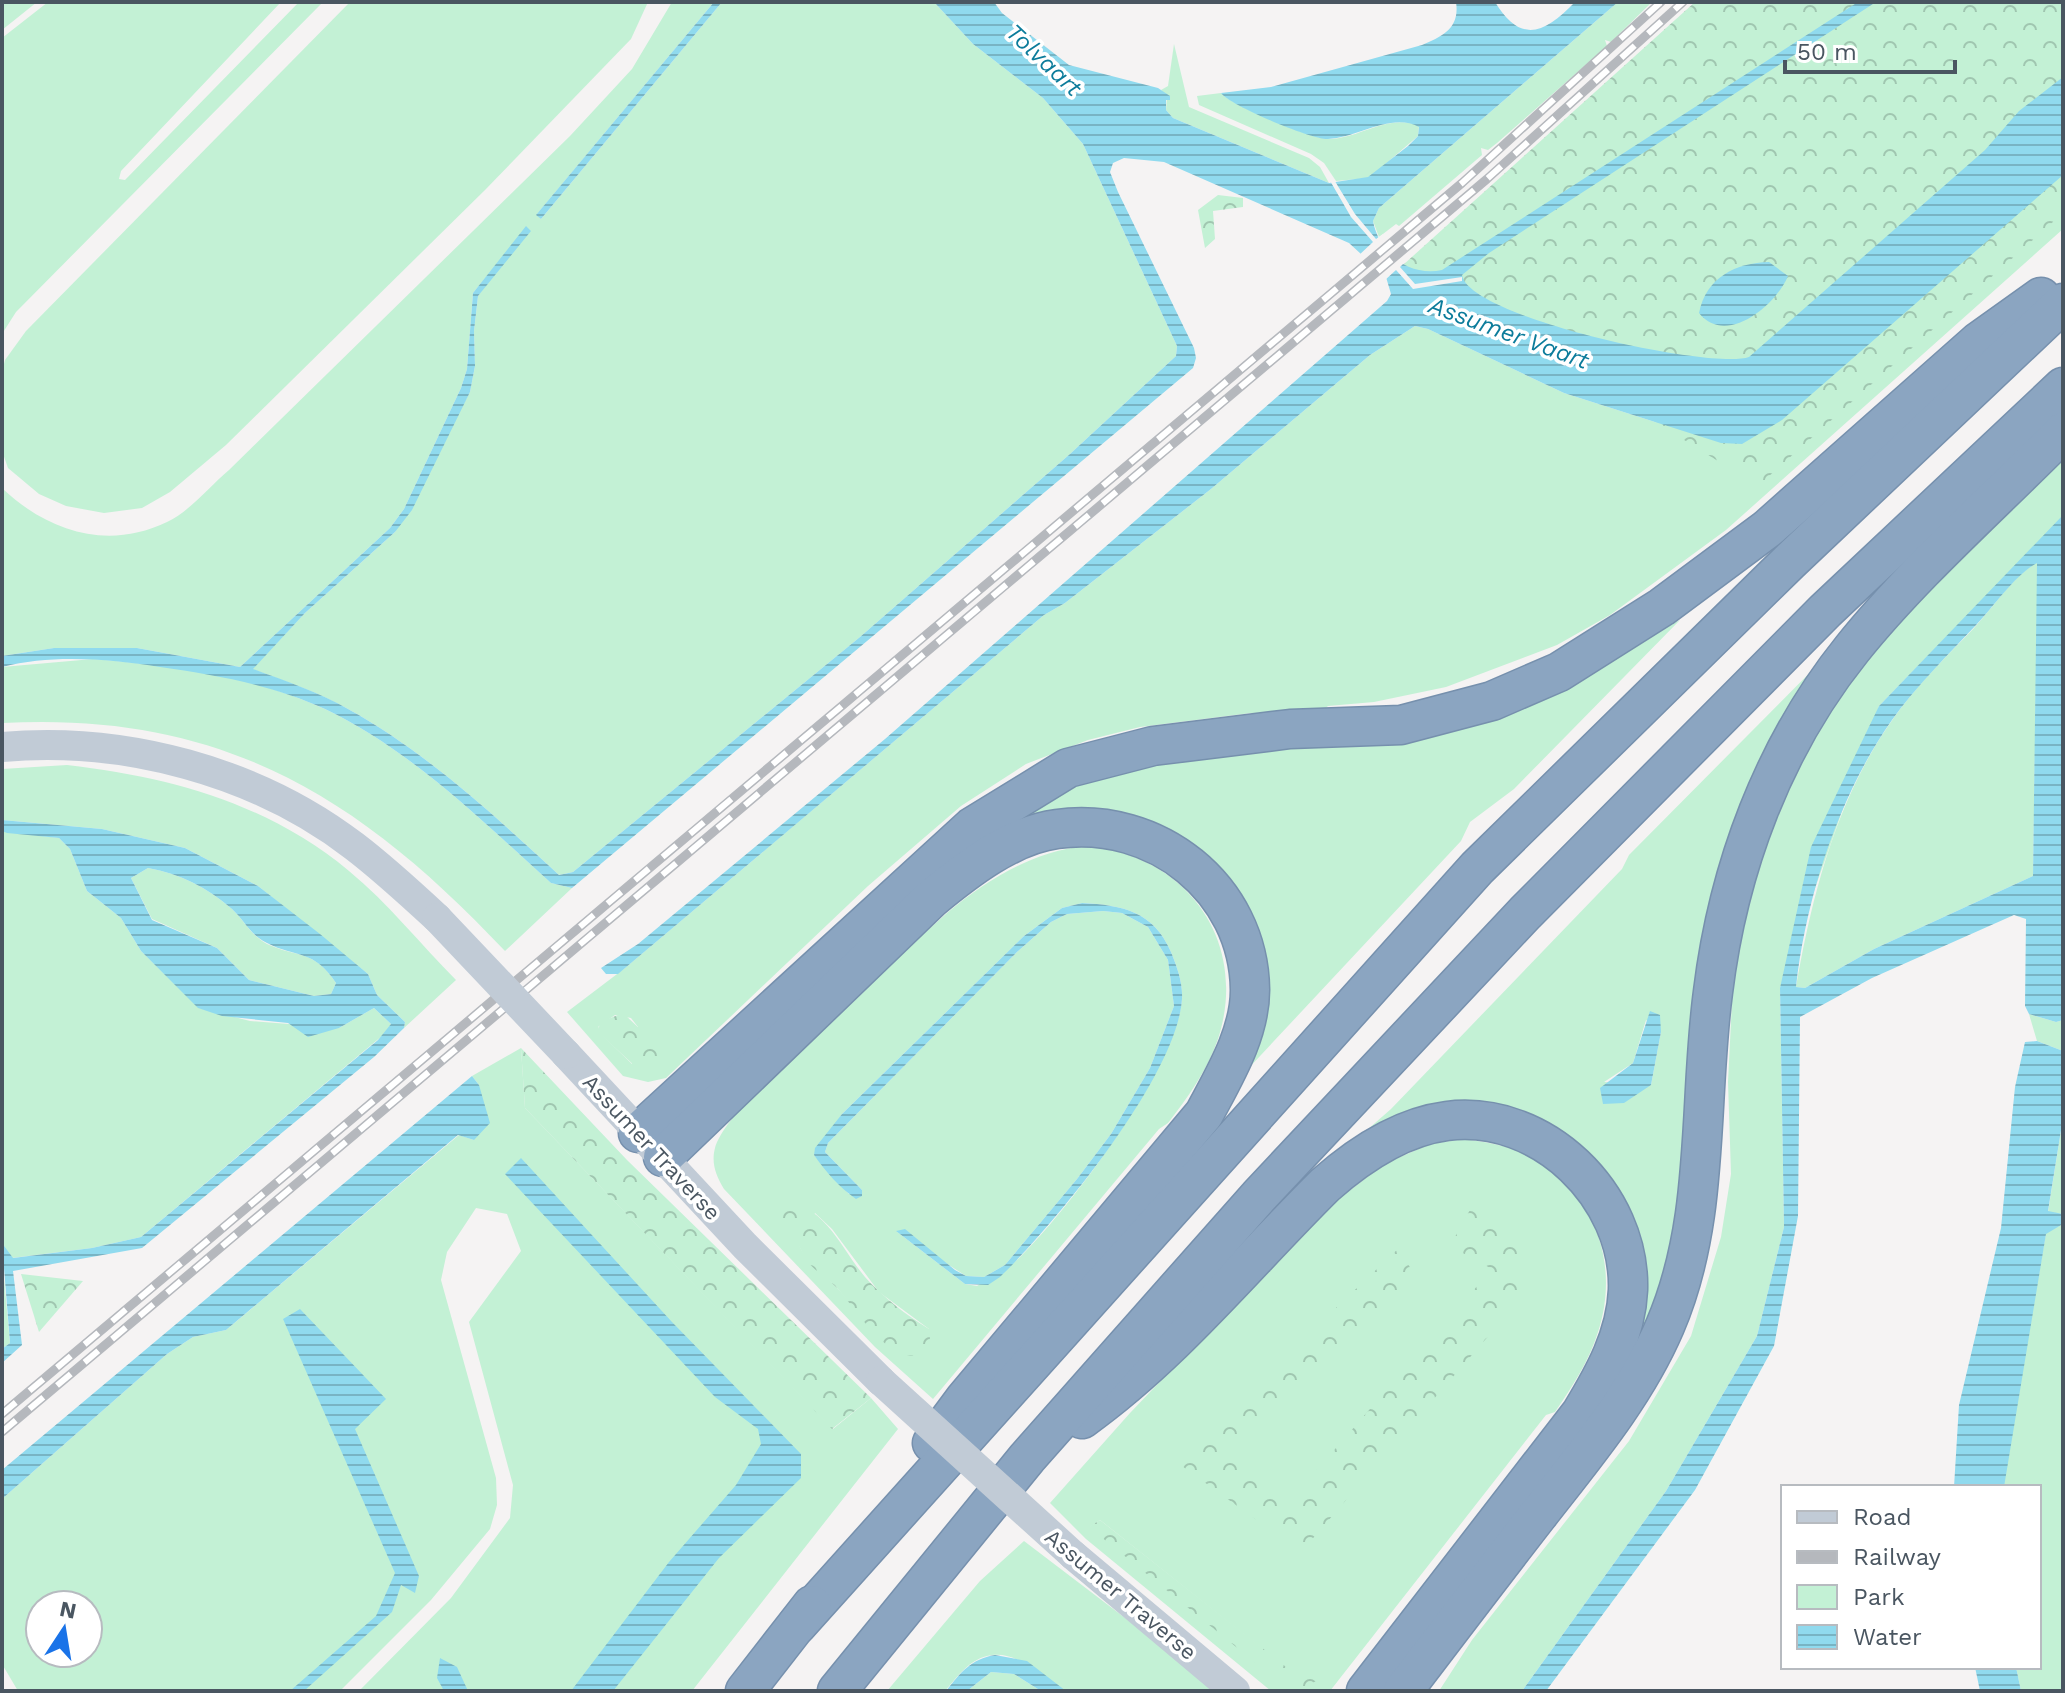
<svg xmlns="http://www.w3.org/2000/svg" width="2065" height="1693" font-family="'Work Sans',sans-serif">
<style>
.green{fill:#c3f1d5;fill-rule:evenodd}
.forest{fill:url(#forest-crowns)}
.water{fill:url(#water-rules);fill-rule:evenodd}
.pier{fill:#f5f3f3}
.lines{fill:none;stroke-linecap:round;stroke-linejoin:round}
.motorway-casing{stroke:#7690ad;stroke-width:41}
.secondary{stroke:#c1cbd6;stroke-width:30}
.motorway{stroke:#8ba5c1;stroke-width:38}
.rail-casing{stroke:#b5b8bd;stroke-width:9}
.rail{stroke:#fff;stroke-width:6;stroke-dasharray:18;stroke-linecap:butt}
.secondary-bridge{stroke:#c1cbd6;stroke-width:30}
.labels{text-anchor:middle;stroke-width:7;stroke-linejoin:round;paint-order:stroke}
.street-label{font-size:22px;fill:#4a5661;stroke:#fff}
.water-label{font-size:24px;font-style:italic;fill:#0c7c9b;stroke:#fff}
</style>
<defs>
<pattern id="forest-crowns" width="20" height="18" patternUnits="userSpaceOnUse" patternTransform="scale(2)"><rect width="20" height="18" fill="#c3f1d5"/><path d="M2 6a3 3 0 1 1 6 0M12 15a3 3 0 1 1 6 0" fill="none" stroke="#a0c6b0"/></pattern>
<pattern id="water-rules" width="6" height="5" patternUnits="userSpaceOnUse" patternTransform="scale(2)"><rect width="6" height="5" fill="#90daee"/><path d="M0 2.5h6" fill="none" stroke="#78b4c4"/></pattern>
</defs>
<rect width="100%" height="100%" fill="#f5f3f3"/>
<g class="green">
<polygon points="2,2 37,2 2,30"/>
<polygon points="48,2 281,2 121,171 119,179 125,180 299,2 323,2 16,312 2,334 2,38"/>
<polygon points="350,2 648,2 631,39 485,190 226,445 170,492 142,508 104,513 66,506 39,494 8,468 2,451 2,372 5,360 26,331"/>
<path d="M672 2H714L537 214 541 219 722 2H934L973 44 1043 98 1083 144 1177 346 1176 356 1070 454 860 637 573 872 559 875C494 815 426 752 348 709 318 692 284 681 252 669L305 613 395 532 470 392 475 366 474 331 478 296 527 227 473 293 467 369 461 388 404 509 390 528 240 667 137 648H54L2 656V488C47 531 107 551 167 522 189 512 210 486 229 470L570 136 632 69Z"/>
<polygon points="1618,2 1652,2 1611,42 1605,40 1607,46 1497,143 1488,150 1481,148 1482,155 1399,226 1396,224 1379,237 1373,221 1379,208"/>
<polygon points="1174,44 1189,107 1309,158 1320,167 1329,183 1173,118 1166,110 1167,96 1161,90 1168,86"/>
<path d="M1221 93C1229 104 1314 140 1329 139 1359 139 1389 113 1419 126L1418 136 1369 178 1336 181 1324 163 1311 154 1199 105 1197 96Z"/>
<path d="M2063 175V229L1726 530 1610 615 1557 645 1446 687 1374 702 1328 706 1319 714 1270 718 1251 713 1140 727 1088 740 1026 764 961 806 868 886 666 1078 648 1082 623 1076 567 1012 625 968 1044 615 1065 603 1211 489 1370 355 1415 326 1428 329 1564 393 1721 443ZM615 1015 631 1018 638 1027 632 1064 601 1034 598 1027Z"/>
<polygon points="2063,451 2063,517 1879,706 1780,988 1784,1227 1757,1336 1666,1491 1522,1691 1439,1691 1472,1640 1629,1441 1691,1336 1721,1237 1731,1174 1728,1082 1734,961 1758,854 1788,776 1859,665 1934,581"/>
<path d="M2038 562 2033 876 1874 949 1805 988 1796 987C1812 895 1837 797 1893 719 1916 686 1946 657 1974 628 1993 608 2014 575 2038 562Z"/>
<polygon points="1680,620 1514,789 1470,822 1461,841 1231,1087 1257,1036 1196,848 1166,828 1134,815 1101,808 1034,813 1008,822 1073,780 1558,687"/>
<path d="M1859 623 1770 755 1680 1250 1631 1357 1642 1312 1555 1130 1351 1144 1391 1109 1622 869 1629 855ZM1646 1020 1661 1032 1651 1085 1604 1082 1633 1063Z"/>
<path d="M93 659C170 665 254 676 325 709 411 750 481 820 551 883L572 888 505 951C359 796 221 711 2 723V667Z"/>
<path d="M67 765C170 777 267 803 349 871 388 903 421 945 456 980L404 1028 405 1022 377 995 368 974 258 886 185 848 102 829 2 820V769Z"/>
<polygon points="2,831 59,838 70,849 87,891 121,918 141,951 199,1008 250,1021 339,1028 374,1008 391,1024 388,1031 141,1237 92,1248 12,1258 2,1243"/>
<path d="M1084 846C1185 853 1250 940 1218 1039 1207 1071 1188 1097 1168 1123L1159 1129 933 1399 875 1347 724 1189C716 1176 711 1163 715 1148 728 1100 902 954 947 913 987 880 1032 852 1084 846ZM1082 903C1123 905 1154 912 1171 952 1177 967 1183 983 1182 999 1177 1066 1070 1208 1022 1255 1010 1268 991 1277 977 1286L965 1284 896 1231 966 1276 984 1277 1005 1265 1077 1179 1111 1134 1150 1068 1174 1006 1168 960 1148 927 1122 913 1103 911 1067 914 1051 922 1017 952 828 1143 825 1152 862 1190 849 1194 814 1155 842 1114 1024 936 1062 908ZM815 1213 832 1229 879 1292 929 1329 890 1346C869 1329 856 1307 837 1288 823 1272 808 1265 799 1245Z"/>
<path d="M148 868C180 874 207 887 232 909 245 921 250 935 267 944 297 958 314 949 336 983L331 994 314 996 249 980 217 948 152 919 131 878Z"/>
<polygon points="2029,1014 2056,1022 2063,1020 2063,1051 2037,1041"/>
<path d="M521 1048 525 1108 833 1429 871 1398 898 1429 692 1691H359L451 1598 510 1518 513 1485 469 1322 521 1251 507 1214 476 1208 447 1252 441 1280 496 1478 497 1505 490 1529 431 1600 340 1691H18L2 1664V1499L167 1354 193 1337 226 1330 459 1135 474 1140 479 1085 472 1076ZM40 1605H88V1653H40Z"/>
<polygon points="2063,1118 2063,1214 2048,1212"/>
<path d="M1463 1139C1484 1142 1508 1145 1528 1155 1593 1188 1621 1262 1598 1332 1589 1361 1572 1387 1555 1412L1546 1415 1330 1691H1271L1086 1539 1050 1503 1130 1413 1322 1212 1384 1164 1430 1144ZM1100 1520 1295 1675 1090 1527Z"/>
<polygon points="2063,1224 2063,1691 2021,1691 2016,1667 2039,1667 2039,1487 2004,1487 2004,1475 2046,1233"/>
<polygon points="2,1256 10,1343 2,1349"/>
<path d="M1024 1541 1221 1691C1196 1691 1076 1693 1062 1689 1038 1677 1021 1652 992 1655 970 1658 959 1675 945 1691H887L980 1581Z"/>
<polygon points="991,1672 1014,1674 1041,1691 967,1691"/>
</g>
<g class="forest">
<polygon points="1695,2 2063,2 2063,213 1758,486 1403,265"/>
<polygon points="1218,195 1243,198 1243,207 1213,211 1215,239 1205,248 1198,210"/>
<polygon points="623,1013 660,1048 664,1061 651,1069 637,1068 600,1034 598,1028 603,1021"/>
<polygon points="521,1048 627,1160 871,1398 832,1429 525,1108"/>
<path d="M779 1201C824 1202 840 1247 865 1277 883 1297 906 1315 929 1329L931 1351C891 1374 858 1309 835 1286 827 1278 815 1271 807 1261 803 1257 802 1249 798 1245 788 1231 771 1225 762 1210L767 1204Z"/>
<polygon points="1471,1208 1520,1249 1517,1303 1301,1552 1175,1461 1400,1247 1416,1280 1231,1459 1288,1503 1492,1269 1450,1246"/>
<polygon points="21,1274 83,1281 39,1332"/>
<polygon points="1100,1520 1295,1674 1311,1672 1319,1680 1300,1688 1274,1678 1089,1527"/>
</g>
<g class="water">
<polygon points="714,2 722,2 541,219 536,215"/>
<path d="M934 2H994L1002 13 1069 65 1158 88 1170 96V100H1166V110L1173 118 1329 183 1368 177 1408 146 1418 136 1419 127C1391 112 1358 138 1328 139 1312 140 1229 105 1221 93L1271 87 1422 45C1443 36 1460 28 1456 2H1495C1521 45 1545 33 1575 2H1618L1379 208 1373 221C1379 254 1410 277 1442 270L1858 2H1876L1489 253 1462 275C1468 317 1710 370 1749 357L1985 150 2019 111 2063 77V175L1782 420 1742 444 1721 443 1564 393 1428 329 1415 326 1370 355 1211 489 1065 603 1044 615 618 974H606L601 968 638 944 885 739 1387 301 1391 294 1386 277 1349 243 1164 162 1124 158 1113 163 1110 172 1118 192 1194 348 1196 358 1193 368 572 888 551 883C481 820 411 750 325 709 273 685 216 675 160 667 108 659 53 654 2 667V656L54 648H137L240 667 390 528 404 509 461 388 467 369 473 293 526 226 531 231 478 296 474 331 475 366 470 392 412 510 395 532 305 613 253 669C285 681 318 692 348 709 426 752 494 815 559 875L573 872 860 637 1070 454 1176 356 1177 346 1083 144 1043 98 973 44Z"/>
<path d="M1769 262 1788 276C1776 305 1726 347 1699 313 1706 277 1736 263 1769 262Z"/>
<path d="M2063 515V1020L2056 1022 2029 1014 2025 1006 2026 919 2014 915 1872 978 1800 1017 1798 1216 1774 1346 1695 1490 1546 1691H1522L1666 1491 1757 1336 1784 1227 1780 988 1811 847 1879 706ZM2037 563 2033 876 1874 949 1805 988 1796 987C1806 897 1839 795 1892 720 1917 685 1949 654 1977 624 1995 605 2015 575 2037 563Z"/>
<path d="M2 820 102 829 185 848 258 886 320 934 368 974 377 995 405 1022 404 1028 374 1057 142 1248 13 1271 22 1345 2 1363V1349L10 1343 2 1243 13 1258 92 1248 141 1237 378 1040 391 1024 374 1008 339 1028 308 1037 288 1023 222 1016 198 1008 141 951 121 918 87 891 70 849 59 838 7 833 2 831ZM148 868C180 874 207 887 232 909 245 921 250 935 267 943 296 958 314 949 336 983L331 994 314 996 249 980 217 948 152 920 131 878Z"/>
<path d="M1082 903C1123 905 1154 912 1171 952 1177 967 1183 983 1182 999 1177 1076 1055 1224 1000 1277L988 1285 965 1284 896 1231 905 1229 955 1270 966 1276 984 1277 1005 1265 1077 1179 1111 1134 1150 1068 1174 1006 1168 960 1148 927 1122 913 1103 911 1067 914 1051 922 1017 952 828 1143 825 1152 862 1190V1196L856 1199C840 1188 825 1171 814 1155L815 1148 842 1114 1024 936 1062 908Z"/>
<polygon points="1650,1011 1660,1015 1661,1032 1651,1085 1624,1103 1603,1104 1600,1088 1633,1063"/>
<polygon points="2037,1041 2063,1051 2063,1118 2048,1211 2063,1214 2063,1224 2046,1234 2004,1487 1954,1487 1959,1405 2001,1228 2015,1087 2025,1042"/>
<polygon points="472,1076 479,1085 490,1123 474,1140 458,1135 226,1330 193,1337 167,1354 2,1499 2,1470"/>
<polygon points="521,1158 672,1322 801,1454 801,1478 719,1558 613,1691 571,1691 669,1562 736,1485 761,1444 758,1429 715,1397 505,1174"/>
<polygon points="300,1309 386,1399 355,1429 419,1576 415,1593 401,1585 392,1612 304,1691 290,1691 376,1616 395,1573 283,1319"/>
<path d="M995 1655 1027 1661 1066 1691H1041L1014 1674 991 1672 967 1691H946C961 1672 971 1659 995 1655Z"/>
<polygon points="440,1658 457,1667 468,1691 444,1691 437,1678"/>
<polygon points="1975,1667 2016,1667 2021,1691 1980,1691"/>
</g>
<polygon class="pier" points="1333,178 1355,214 1376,239 1383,234 1405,262 1400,267 1415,284 1462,277 1462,281 1413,289 1396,270 1384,281 1358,256 1373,242 1351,217 1329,179"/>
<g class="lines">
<g class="motorway-casing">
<g id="motorway">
<polyline points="638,1133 972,827 1068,768 1153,746 1290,729 1401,725 1492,701 1559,672 1662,607 1767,529 1978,342 2041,297"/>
<path d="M663 1157 931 899C966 870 1011 835 1057 829 1155 815 1249 888 1250 990 1250 1034 1224 1076 1204 1114L964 1400 932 1443"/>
<path d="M1082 1419C1174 1353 1245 1264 1325 1185 1359 1155 1400 1127 1447 1121 1542 1109 1631 1196 1628 1290 1626 1336 1604 1375 1581 1413L1366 1691"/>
<polyline points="797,1625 1477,868 1789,562 2063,303"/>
<polyline points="745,1691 812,1605"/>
<polyline points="837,1691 1027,1458 1259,1196 1525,913 1825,611 2063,387"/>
<path d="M1403 1691C1448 1632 1492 1574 1538 1515 1584 1456 1635 1396 1665 1326 1711 1219 1698 1105 1713 992 1728 869 1773 747 1852 649 1914 572 1994 502 2063 432"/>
</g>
</g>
<g class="secondary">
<path d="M2 747C124 736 256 771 354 846 383 868 410 893 437 918"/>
<polyline points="566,1054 745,1246 881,1381"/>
<polyline points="1073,1555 1235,1691"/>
</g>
<use href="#motorway" class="motorway"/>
<g class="rail-casing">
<g id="rail">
<polyline points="2,1414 1462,183 1661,2"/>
<polyline points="2,1432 1487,179 1683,2"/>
</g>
</g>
<use href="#rail" class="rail"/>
<g class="secondary-bridge">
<polyline points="437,918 566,1054"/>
<polyline points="881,1381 1073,1555"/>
</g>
</g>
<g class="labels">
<g class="street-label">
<text transform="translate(652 1147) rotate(47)" y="8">Assumer Traverse</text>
<text transform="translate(1121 1594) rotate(40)" y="8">Assumer Traverse</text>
</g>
<g class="water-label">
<text transform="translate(1044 60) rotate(43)" y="8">Tolvaart</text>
<text transform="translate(1509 333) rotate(20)" y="8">Assumer Vaart</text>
</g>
</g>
<rect width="2065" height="1693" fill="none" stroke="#4a5661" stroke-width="8"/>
<rect x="1781" y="1485" width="260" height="184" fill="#ffffff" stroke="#b7bbc0" stroke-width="2"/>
<rect x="1797" y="1511" width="40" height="12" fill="#c1cbd6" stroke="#b7bbc0" stroke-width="2"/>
<text x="1853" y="1525" font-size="24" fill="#4a5661">Road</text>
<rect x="1797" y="1551" width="40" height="12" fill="#b5b8bd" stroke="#b7bbc0" stroke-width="2"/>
<text x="1853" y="1565" font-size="24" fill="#4a5661">Railway</text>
<rect x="1797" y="1585" width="40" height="24" fill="#c3f1d5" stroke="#b7bbc0" stroke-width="2"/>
<text x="1853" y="1605" font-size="24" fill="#4a5661">Park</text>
<rect x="1797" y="1625" width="40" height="24" fill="url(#water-rules)" stroke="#b7bbc0" stroke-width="2"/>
<text x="1853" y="1645" font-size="24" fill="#4a5661">Water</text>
<g transform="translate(64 1629) rotate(12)"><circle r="38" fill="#ffffff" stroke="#b7bbc0" stroke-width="2"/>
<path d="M0-6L14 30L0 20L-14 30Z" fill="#1a73e8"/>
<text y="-12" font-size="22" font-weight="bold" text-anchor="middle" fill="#4a5661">N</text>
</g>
<path d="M1785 60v12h170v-12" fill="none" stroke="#4a5661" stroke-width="4"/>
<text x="1797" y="60" font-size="24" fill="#4a5661" stroke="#ffffff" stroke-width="6" paint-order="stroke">50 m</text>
</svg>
